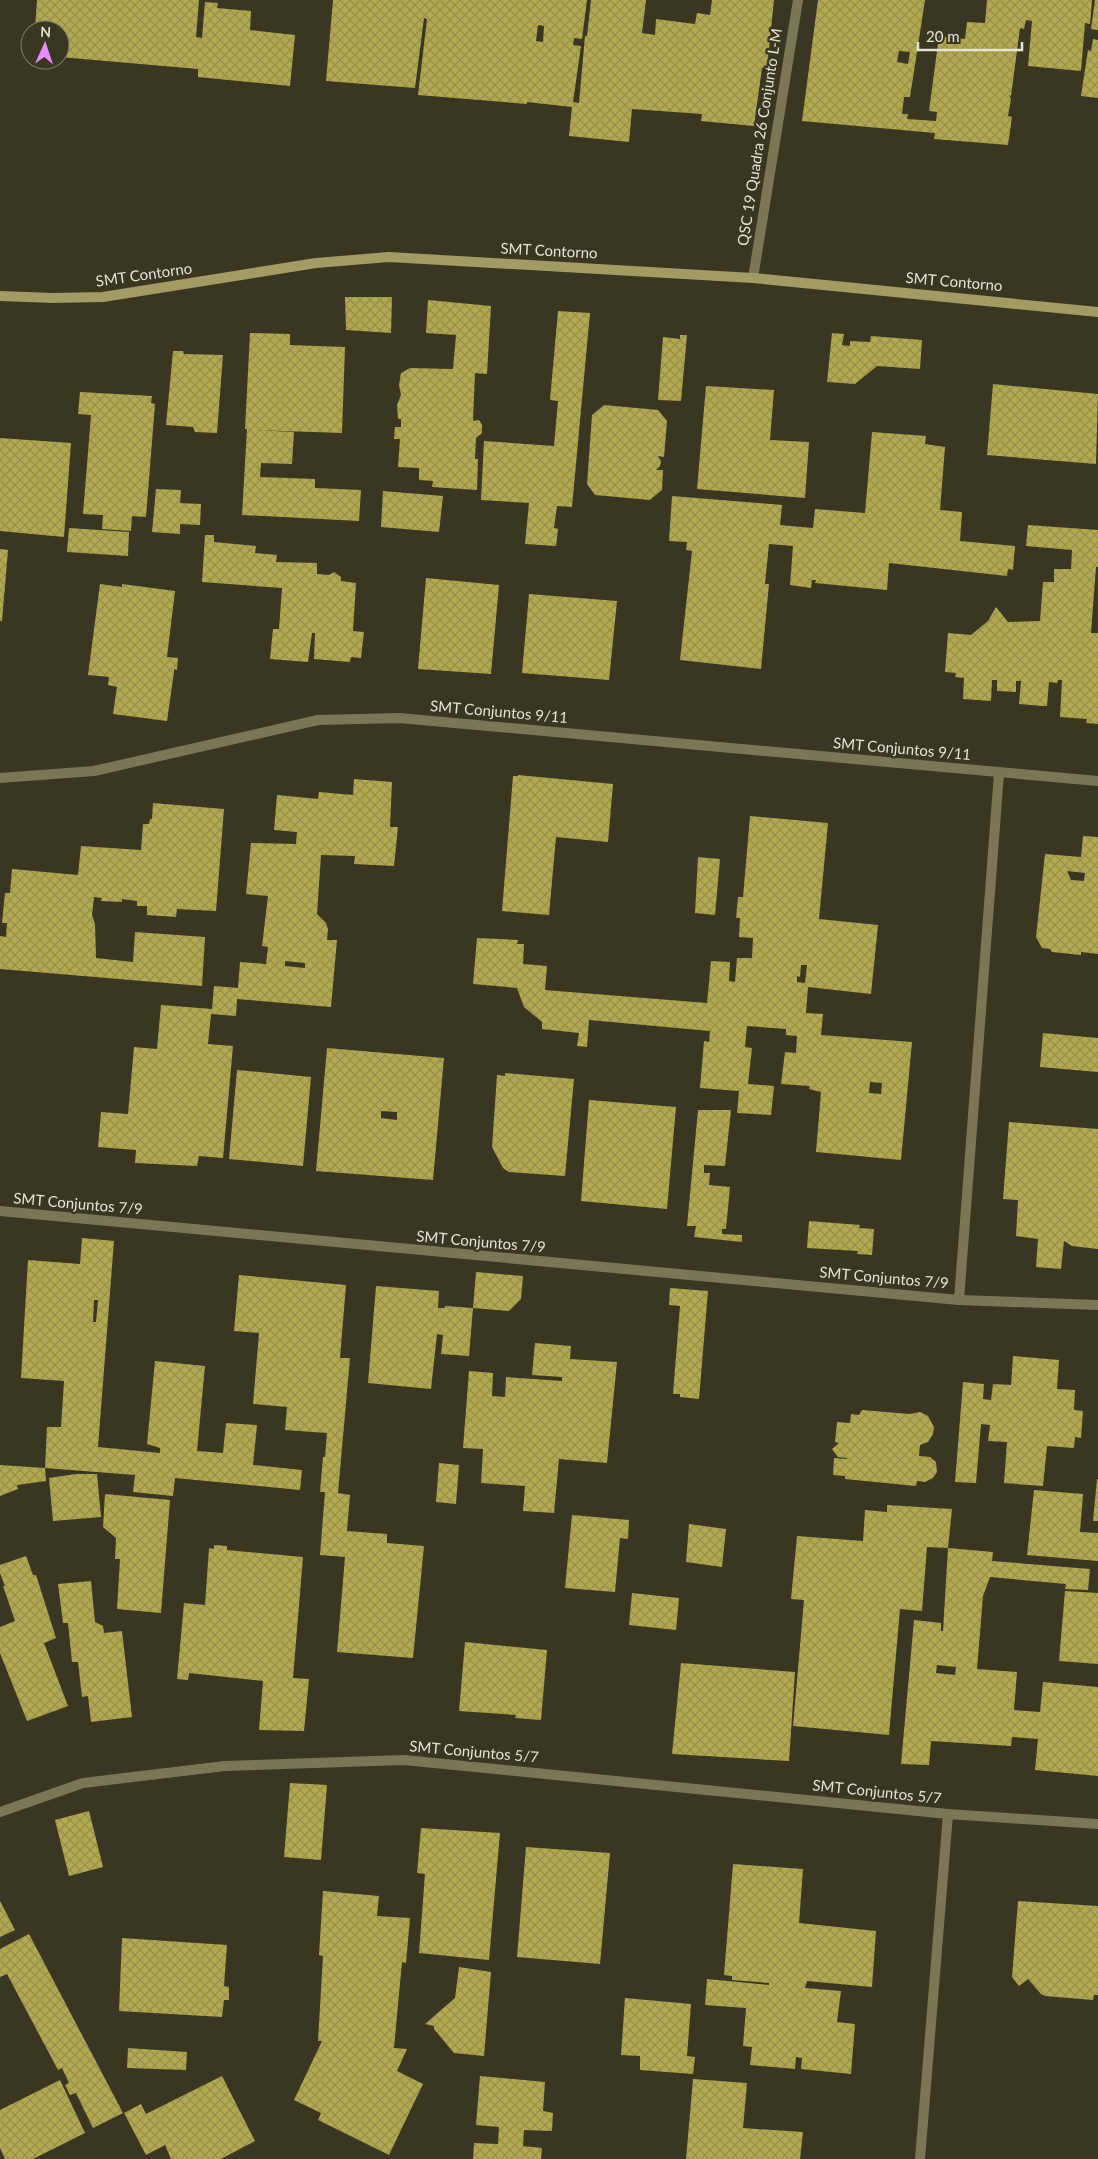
<svg xmlns="http://www.w3.org/2000/svg" width="1098" height="2159" font-family="Lato,sans-serif">
<style>
.building{fill:url(#building-cross-hatch);fill-rule:evenodd}
.lines{fill:none;stroke-linecap:round;stroke-linejoin:round}
.street{stroke:#7b7755;stroke-width:10}
.secondary{stroke:#a29b64;stroke-width:10}
.labels{text-anchor:middle;stroke-width:5;stroke-linejoin:round;paint-order:stroke}
.street-label{font-size:15px;fill:#e4e3d6;stroke:#393721}
</style>
<defs>
<pattern id="building-cross-hatch" width="8" height="8" patternUnits="userSpaceOnUse" patternTransform="scale(1.25)"><rect width="8" height="8" fill="#b2a850"/><path d="M0 0l8 8M0 8l8-8" fill="none" stroke="#968f4c"/></pattern>
</defs>
<rect width="100%" height="100%" fill="#393721"/>
<g class="building">
<polygon points="37,0 199,0 196,37 202,38 205,2 218,3 217,8 251,11 250,30 295,35 290,86 198,77 198,69 60,57 60,30 35,30"/>
<path d="M333 0H587L582 39 574 38 573 45 581 46 573 102 579 103 585 36H587L591 0H646L642 33 655 35 656 19 695 24 697 13 710 15 712 0H774L767 68H762L754 126 701 121 702 114 632 109 629 142 569 136 572 107 527 102V104L418 95 427 19 424 18 415 88 326 81ZM538 25 544 26 543 42 536 41Z"/>
<path d="M818 0H925L910 97H904L902 114H908L907 119 936 121 937 112 929 111 939 36 965 39 967 22 985 23 987 0H1092L1090 24 1085 23 1081 71 1028 66 1032 21 1026 20 1024 29 1020 28 1011 96 1009 95 1011 99 1008 116 1012 117 1008 145 934 139 935 133 802 121ZM899 51 910 52 908 64 897 62Z"/>
<polygon points="1095,0 1098,0 1098,30 1091,29"/>
<polygon points="1093,39 1098,40 1098,98 1081,96 1088,50 1091,51"/>
<polygon points="345,297 392,297 391,333 346,330"/>
<polygon points="428,300 491,306 487,374 475,373 473,421 479,420 482,425 482,433 476,438 475,459 478,459 477,490 432,487 433,481 419,480 419,468 398,467 400,439 394,439 395,427 401,427 401,419 398,419 397,405 401,395 399,385 401,373 410,368 453,369 456,335 426,333"/>
<polygon points="558,311 590,313 572,507 557,506 554,528 558,529 556,546 525,544 529,503 481,500 484,441 554,446 558,401 550,400"/>
<polygon points="250,333 290,334 290,345 345,347 342,433 254,430 294,432 292,464 261,463 260,477 315,479 315,488 361,490 359,521 242,515 247,429 245,429"/>
<polygon points="832,333 844,334 842,345 850,346 850,341 870,342 871,336 922,340 920,369 877,366 855,384 827,382"/>
<polygon points="680,335 687,335 681,401 658,400 663,337 680,339"/>
<polygon points="173,351 183,351 184,354 223,355 217,433 195,432 193,427 166,425"/>
<polygon points="993,384 1098,394 1096,464 987,455"/>
<polygon points="706,386 774,390 770,440 809,442 805,498 697,489"/>
<polygon points="80,392 152,396 151,403 155,404 146,517 132,516 131,531 102,529 103,515 83,514 91,415 78,414"/>
<polygon points="604,405 658,410 667,421 664,457 658,456 661,461 660,466 656,470 663,470 662,490 650,500 595,495 587,484 592,415"/>
<polygon points="872,432 926,436 925,444 945,447 940,510 962,512 960,541 1015,546 1013,570 1008,569 1007,576 889,563 887,590 815,583 816,580 812,580 811,588 790,585 793,546 769,544 765,584 769,584 761,669 680,660 692,551 686,550 687,542 669,541 672,496 782,505 780,525 813,528 815,509 865,513"/>
<polygon points="0,438 71,443 64,537 0,531"/>
<polygon points="156,489 181,490 180,503 201,504 200,525 180,524 180,534 152,532"/>
<polygon points="383,491 443,496 439,532 381,527"/>
<polygon points="1028,525 1098,530 1098,567 1096,567 1091,633 1098,633 1098,724 1086,723 1087,719 1060,717 1062,680 1058,680 1057,683 1049,682 1047,706 1043,706 1019,704 1021,681 1016,681 1016,692 997,691 997,680 992,680 991,701 963,699 964,678 955,677 956,673 945,672 948,633 971,635 988,621 996,607 1008,622 1040,621 1043,582 1054,582 1054,569 1071,569 1072,550 1026,546"/>
<polygon points="69,528 129,532 128,556 67,552"/>
<polygon points="205,535 214,535 214,542 256,546 255,553 277,555 276,562 317,563 317,574 329,575 334,572 341,577 341,581 356,583 353,631 364,632 361,658 351,657 350,662 314,659 315,633 312,633 308,662 270,659 273,629 279,629 282,588 202,582"/>
<polygon points="0,549 8,550 2,621 0,621"/>
<polygon points="426,578 499,585 491,674 418,669"/>
<polygon points="100,584 122,587 122,584 175,591 167,657 178,658 177,670 174,669 174,672 167,721 113,714 117,687 108,685 109,677 88,675"/>
<polygon points="529,594 617,601 609,680 522,673"/>
<polygon points="518,775 613,784 608,842 556,837 549,915 502,911 513,776 518,776"/>
<path d="M354 779 392 782 390 827H398L394 866 354 864 355 856 321 855 317 914 326 923 328 929 327 940H337L331 1007 237 999 236 1016 211 1014 208 1044 233 1046 223 1158 199 1156 197 1166 135 1163 136 1150 98 1147 101 1112 128 1114 134 1047 157 1049 161 1005 212 1009 214 986 238 988 240 962 266 964 268 947 262 946 268 896 246 894 251 843 296 844 297 832 274 830 277 795 318 799 319 792 353 795ZM285 961 305 963V968L285 966Z"/>
<polygon points="153,803 224,809 216,911 177,909 176,917 147,915 147,906 137,906 137,901 122,899 122,902 101,901 102,898 94,897 92,915 95,924 96,958 133,962 135,932 205,937 202,986 0,969 0,936 6,937 7,923 2,923 5,893 10,893 12,869 78,875 81,846 141,850 143,824 149,824 150,819 152,819"/>
<path d="M750 816 828 823 819 919 878 925 871 994 808 987 806 1013 823 1014 821 1035 912 1042 901 1160 816 1152 821 1092 809 1089 810 1086 781 1084 785 1052 796 1053 797 1036 786 1035V1029L747 1026 745 1047 752 1048 748 1084 774 1086 771 1115 737 1113 739 1091 700 1088 704 1041 709 1042 710 1031 589 1020 587 1047 577 1046 579 1033 542 1029V1022L524 1007 517 988 473 984 477 938 518 940 517 944H524L523 964 547 966 545 990 707 1003 711 961 730 962 729 981 735 982 737 958H752L753 938 739 937 740 918H736L738 897H743ZM801 965H807L805 983 797 982V976L800 977ZM870 1082 882 1083 881 1094 869 1093Z"/>
<path d="M1083 836 1098 837V954L1081 952V955L1052 952 1050 949 1042 948 1036 937 1045 854 1081 857ZM1067 871 1085 873 1084 881 1071 880Z"/>
<polygon points="698,857 720,859 715,915 695,913"/>
<polygon points="1043,1033 1098,1038 1098,1072 1040,1067"/>
<path d="M327 1048 444 1058 433 1180 316 1171ZM381 1111 397 1112V1120L381 1118Z"/>
<polygon points="237,1070 311,1077 303,1166 229,1159"/>
<polygon points="505,1073 574,1079 565,1176 509,1172 503,1168 492,1147 497,1075 505,1076"/>
<polygon points="589,1100 676,1107 667,1209 581,1201"/>
<polygon points="698,1110 731,1110 725,1166 704,1165 704,1173 710,1173 709,1185 730,1187 726,1229 722,1229 722,1234 742,1235 742,1242 694,1237 696,1226 687,1226"/>
<polygon points="1009,1122 1098,1129 1098,1249 1072,1246 1064,1241 1061,1269 1036,1267 1038,1239 1016,1236 1018,1200 1003,1199"/>
<polygon points="809,1221 860,1225 859,1228 874,1229 872,1255 857,1254 858,1251 807,1248"/>
<path d="M82 1238 114 1241 98 1447 160 1453V1448L147 1444 155 1361 205 1366 197 1451 223 1453 226 1423 257 1425 253 1465 302 1470 300 1490 175 1478 173 1496 133 1492 135 1475 45 1468 46 1481 17 1485 18 1489 0 1496V1465L45 1468 47 1427H61L64 1381 21 1378 28 1260 80 1264ZM94 1300H98L96 1322H93Z"/>
<polygon points="476,1272 523,1276 521,1299 509,1311 473,1308"/>
<polygon points="239,1275 346,1285 340,1358 350,1358 338,1493 350,1495 347,1531 387,1534 387,1543 424,1546 413,1658 337,1652 345,1557 320,1555 325,1492 320,1492 323,1457 325,1457 327,1433 285,1430 287,1407 253,1404 259,1333 234,1331"/>
<polygon points="376,1286 439,1291 438,1308 445,1308 445,1306 473,1308 469,1356 441,1354 443,1335 437,1334 431,1389 368,1383"/>
<polygon points="670,1288 708,1291 699,1399 680,1397 680,1394 673,1394 680,1306 669,1305"/>
<polygon points="535,1343 571,1346 570,1359 617,1362 607,1463 559,1459 554,1513 523,1511 525,1486 481,1483 483,1449 463,1448 469,1371 493,1373 492,1396 505,1397 506,1377 562,1381 562,1377 532,1375"/>
<polygon points="1013,1356 1059,1360 1057,1389 1075,1390 1074,1410 1083,1411 1081,1438 1075,1437 1074,1448 1047,1446 1043,1486 1004,1483 1007,1442 988,1441 990,1425 981,1424 976,1483 955,1482 963,1382 984,1384 983,1399 991,1400 993,1384 1011,1385"/>
<polygon points="862,1410 910,1414 920,1412 928,1416 934,1427 933,1434 928,1442 920,1445 919,1456 930,1457 936,1462 937,1472 933,1478 925,1482 917,1481 916,1486 845,1479 845,1476 833,1475 834,1458 847,1459 847,1458 838,1457 832,1449 839,1443 835,1442 837,1422 850,1423 851,1414 859,1415"/>
<polygon points="439,1463 459,1465 456,1504 436,1502"/>
<polygon points="76,1474 97,1474 101,1517 53,1521 49,1478"/>
<polygon points="1097,1479 1098,1479 1098,1521 1093,1521"/>
<polygon points="1034,1490 1083,1494 1080,1532 1098,1533 1098,1561 1027,1555"/>
<polygon points="105,1494 170,1500 161,1613 117,1609 120,1559 115,1559 116,1538 103,1527"/>
<polygon points="887,1505 952,1509 948,1548 927,1547 922,1611 900,1609 889,1735 793,1726 804,1600 791,1599 797,1536 863,1541 865,1510 887,1512"/>
<polygon points="572,1515 629,1520 628,1539 620,1538 615,1592 565,1588"/>
<polygon points="689,1524 726,1529 722,1567 686,1562"/>
<polygon points="214,1545 227,1546 227,1550 303,1557 293,1678 309,1679 304,1731 259,1730 263,1681 189,1673 188,1680 177,1679 184,1603 205,1605 209,1548 214,1549"/>
<path d="M948 1548 993 1552 992 1561 1090 1569 1088 1590 1065 1589 1066 1584 990 1577 983 1596 977 1669 1017 1672 1014 1710 1040 1712 1043 1682 1098 1687V1776L1035 1770 1038 1739 1012 1737 1011 1746 931 1741 929 1765 901 1764 914 1620 941 1623V1631H943ZM937 1665 956 1667 955 1675 936 1673Z"/>
<polygon points="26,1556 33,1575 36,1575 37,1578 56,1638 44,1643 68,1706 27,1721 0,1653 0,1627 15,1621 3,1586 5,1586 0,1573 0,1565"/>
<polygon points="91,1581 95,1622 103,1626 104,1633 122,1631 132,1717 91,1722 88,1696 82,1697 78,1662 72,1662 68,1623 63,1623 58,1584"/>
<polygon points="1065,1591 1098,1593 1098,1664 1059,1661"/>
<polygon points="632,1593 679,1598 676,1630 629,1625"/>
<polygon points="465,1642 547,1650 541,1720 515,1718 516,1715 459,1711"/>
<polygon points="681,1663 795,1672 789,1761 672,1754"/>
<polygon points="290,1783 327,1785 321,1860 284,1857"/>
<polygon points="89,1811 103,1867 69,1876 55,1820"/>
<polygon points="421,1828 500,1833 489,1960 419,1953 425,1874 417,1873"/>
<polygon points="526,1847 610,1853 600,1964 517,1957"/>
<polygon points="733,1864 803,1869 799,1923 876,1931 872,1987 807,1981 805,1988 841,1991 837,2022 855,2024 851,2074 801,2069 802,2058 796,2057 795,2069 750,2065 752,2047 743,2046 746,2008 705,2005 707,1979 769,1985 769,1983 732,1980 732,1976 724,1975"/>
<polygon points="323,1891 379,1896 377,1916 410,1918 406,1963 402,1962 394,2048 407,2049 397,2071 423,2084 389,2155 318,2120 321,2113 294,2100 322,2041 318,2041 323,1956 319,1955"/>
<polygon points="0,1901 15,1930 0,1937"/>
<polygon points="1018,1901 1098,1906 1098,1995 1094,1995 1093,2000 1045,1996 1041,1994 1028,1979 1019,1986 1012,1977"/>
<polygon points="29,1934 123,2113 93,2128 76,2093 70,2095 65,2085 69,2083 62,2068 58,2070 7,1974 0,1977 0,1949"/>
<polygon points="122,1938 227,1945 224,1986 229,1987 229,2000 224,2000 222,2017 119,2011"/>
<polygon points="459,1967 491,1972 484,2056 454,2053 434,2029 434,2026 425,2024 455,1998"/>
<polygon points="625,1998 691,2004 687,2056 695,2057 693,2074 640,2070 640,2056 621,2055"/>
<polygon points="128,2048 187,2052 186,2070 127,2068"/>
<polygon points="222,2076 255,2141 221,2159 171,2159 165,2145 146,2155 124,2113 141,2104 146,2114"/>
<polygon points="480,2076 545,2082 543,2111 553,2113 552,2131 524,2130 523,2146 542,2148 541,2159 473,2159 474,2143 498,2144 499,2127 476,2125"/>
<polygon points="693,2079 747,2083 743,2128 803,2132 800,2159 686,2159"/>
<polygon points="60,2080 85,2133 33,2159 5,2159 0,2148 0,2110"/>
</g>
<g class="lines">
<g class="street">
<polyline points="753,278 798,0"/>
<polyline points="0,778 94,771 318,720 399,718 1098,781"/>
<polyline points="0,1211 959,1300 1098,1305"/>
<polyline points="959,1300 999,773"/>
<polyline points="0,1812 83,1783 225,1766 404,1760 948,1814 1098,1824"/>
<polyline points="920,2159 948,1814"/>
</g>
<polyline class="secondary" points="0,296 53,298 103,297 316,263 389,257 753,278 1098,312"/>
</g>
<g class="labels">
<g class="street-label">
<text transform="translate(760 137) rotate(-81)" y="5">QSC 19 Quadra 26 Conjunto L-M</text>
<text transform="translate(549 251) rotate(3)" y="5">SMT Contorno</text>
<text transform="translate(144 275) rotate(-8)" y="5">SMT Contorno</text>
<text transform="translate(954 282) rotate(5)" y="5">SMT Contorno</text>
<text transform="translate(499 712) rotate(5)" y="5">SMT Conjuntos 9/11</text>
<text transform="translate(902 749) rotate(5)" y="5">SMT Conjuntos 9/11</text>
<text transform="translate(78 1204) rotate(5)" y="5">SMT Conjuntos 7/9</text>
<text transform="translate(481 1242) rotate(5)" y="5">SMT Conjuntos 7/9</text>
<text transform="translate(884 1278) rotate(5)" y="5">SMT Conjuntos 7/9</text>
<text transform="translate(474 1752) rotate(5)" y="5">SMT Conjuntos 5/7</text>
<text transform="translate(877 1792) rotate(6)" y="5">SMT Conjuntos 5/7</text>
</g>
</g>
<g transform="translate(45 45) rotate(3)"><circle r="24" fill="#393721" stroke="#7d7c69"/>
<path d="M0-4L9 19L0 12L-9 19Z" fill="#ea8dfc"/>
<text y="-8" font-size="14" font-weight="bold" text-anchor="middle" fill="#e4e3d6">N</text>
</g>
<path d="M918 42v8h104v-8" fill="none" stroke="#e4e3d6" stroke-width="2.5"/>
<text x="926" y="42" font-size="15" fill="#e4e3d6" stroke="#393721" stroke-width="4" paint-order="stroke">20 m</text>
</svg>
